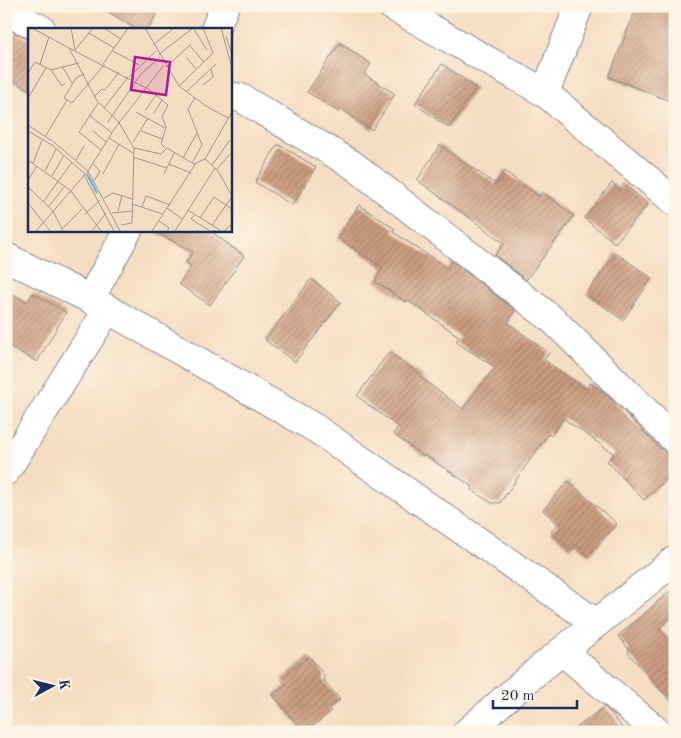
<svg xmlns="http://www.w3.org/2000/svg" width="681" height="738" font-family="'Old Standard TT',serif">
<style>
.building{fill:url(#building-hatch)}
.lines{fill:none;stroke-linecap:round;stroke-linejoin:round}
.minor-casing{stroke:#888690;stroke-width:30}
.tertiary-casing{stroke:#888690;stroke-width:30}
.minor{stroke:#fff;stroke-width:28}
.tertiary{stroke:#fff;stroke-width:28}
.inset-river{fill:none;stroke:#62badf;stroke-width:2.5}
.inset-road{fill:none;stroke:#9e9799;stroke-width:1}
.view{fill:#b5179e;fill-opacity:0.15;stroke:#b5179e;stroke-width:2.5}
.inset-edge{fill:none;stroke:#1b2f5e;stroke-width:2.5}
</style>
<defs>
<pattern id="building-hatch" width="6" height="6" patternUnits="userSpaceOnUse" patternTransform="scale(1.25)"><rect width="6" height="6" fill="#cb9b7e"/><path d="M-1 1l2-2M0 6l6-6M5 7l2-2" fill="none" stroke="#a47f6a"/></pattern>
</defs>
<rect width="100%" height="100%" fill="#fcf5e5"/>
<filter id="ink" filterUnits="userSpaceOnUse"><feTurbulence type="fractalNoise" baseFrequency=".02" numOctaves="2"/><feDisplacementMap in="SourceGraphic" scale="10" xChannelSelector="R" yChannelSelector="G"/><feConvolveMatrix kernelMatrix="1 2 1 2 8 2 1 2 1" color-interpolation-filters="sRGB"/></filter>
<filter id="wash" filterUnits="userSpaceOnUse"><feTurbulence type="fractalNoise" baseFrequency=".0096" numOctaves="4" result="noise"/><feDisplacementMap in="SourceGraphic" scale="20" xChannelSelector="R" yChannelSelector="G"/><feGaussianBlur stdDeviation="1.12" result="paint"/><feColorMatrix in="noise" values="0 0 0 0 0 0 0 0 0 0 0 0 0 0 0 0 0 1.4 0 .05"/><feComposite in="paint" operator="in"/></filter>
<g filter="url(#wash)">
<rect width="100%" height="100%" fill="#f5ddc1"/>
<g id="blocks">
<g class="building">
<polygon points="99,6 161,6 148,29 136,29"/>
<polygon points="637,6 675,6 675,103 609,77"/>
<polygon points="6,29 29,40 29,90 6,77"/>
<polygon points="340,43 371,64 364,74 395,94 372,130 341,109 339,112 307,92"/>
<polygon points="442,64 476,88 449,128 415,104"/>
<polygon points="278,144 316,167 292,205 255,182"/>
<polygon points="440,145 495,184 504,171 539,196 542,192 574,216 526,280 495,255 504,243 417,180"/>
<polygon points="612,183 620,190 624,184 648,204 615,243 584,218"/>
<polygon points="359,205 395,229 393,232 447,268 452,261 515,310 508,323 549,353 544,360 586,389 590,383 606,394 675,463 675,471 644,500 607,461 614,454 563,418 551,436 548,434 500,503 492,503 471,490 473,487 425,455 423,456 393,434 398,427 357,396 389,352 421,375 420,377 463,409 495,367 456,342 460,337 407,300 406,302 375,281 383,268 338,238"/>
<polygon points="151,230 209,230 244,256 210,305 179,284 191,266 186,262 193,252"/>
<polygon points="616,253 652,278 623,320 586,294"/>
<polygon points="311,279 341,302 295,362 265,340"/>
<polygon points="6,290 27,302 33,293 66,312 37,362 6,344"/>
<polygon points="568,481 617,524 589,556 575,544 571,549 551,532 558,524 543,510"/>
<polygon points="675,587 675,614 659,629 675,646 675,705 628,653 630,651 618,636"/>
<polygon points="309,656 325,676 323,679 340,700 328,709 331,711 306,732 303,732 273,695 286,685 281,679"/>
<polygon points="604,707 611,713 625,732 571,732"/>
</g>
</g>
</g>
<g filter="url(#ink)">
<use href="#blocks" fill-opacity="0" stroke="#888690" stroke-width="1"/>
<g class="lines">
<g class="minor-casing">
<g id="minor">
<polyline points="392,6 545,93 675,202"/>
<polyline points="6,11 41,29"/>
<polyline points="215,29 225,6"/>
<polyline points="545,93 579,6"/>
<polyline points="230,96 241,98 353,165 553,320 675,440"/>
<polyline points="6,257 90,299 315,428 596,623"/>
<polyline points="90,299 128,230"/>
<polyline points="6,471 108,309"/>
<polyline points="562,651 658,732"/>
</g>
</g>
<g class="tertiary-casing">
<polyline id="tertiary" points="467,732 536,672 675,560"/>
</g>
<use href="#minor" class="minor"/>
<use href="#tertiary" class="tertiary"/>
</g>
</g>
<g transform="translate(28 28)">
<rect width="204" height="204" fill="#f5ddc1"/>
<path class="inset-river" d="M59 146 69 165"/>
<path class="inset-road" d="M4 0 41 20 69 73 90 93 106 120 133 126 139 120 166 136 177 131M43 0 47 22M76 0 93 11M117 0 151 58 178 78 200 90M165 0 179 22M193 0 204 40M61 5 86 20M198 8 204 27M125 17 146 0M161 17 176 34M41 20 118 60M47 22 65 0M85 23 111 37M130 27 165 0M158 29 168 41M12 36 21 9M75 36 100 0M34 38 44 55M138 39 163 16M23 42 34 58 37 55M0 45 7 34 23 42 51 35M56 46 48 50 36 70 44 75 77 36M101 49 128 23M175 57 185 49 183 41M151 58 185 25 175 0M118 59 140 77 134 89 138 99 133 116 137 120M159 63 188 36M66 69 74 61 77 62 91 44M0 70 18 40M70 75 51 104 73 122M76 80 100 49M117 83 128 67M108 84 137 100M204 84 177 131 190 143 204 168M126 85 134 72M61 87 84 105M79 95 113 46 132 29M0 97 27 115 60 143 92 203M0 103 24 117 57 146M65 103 78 114M113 103 134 111M17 109 39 72M81 110 105 125M105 114 120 90M105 129 139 140M155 130 169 105M0 132 42 162 73 203M48 132 56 118M5 135 14 112M164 135 174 117 160 81 167 70M65 136 72 143 66 153M141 136 163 145M184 137 202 112M189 141 204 124M17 143 28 121M75 146 91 116M136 146 146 125M56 147 86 203M24 148 36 127M0 152 9 138M0 159 25 183 35 203M76 170 85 165 104 171M16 173 44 134M0 175 22 203M104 176 135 186M21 178 37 158M114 179 118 168 142 177M139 180 154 191M160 182 192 202M90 183 94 167M84 185 104 183M57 186 72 172M167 186 163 191 182 203M172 190 186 169 204 181M131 193 141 200 139 203M93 197 104 195 106 120M184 197 204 169M34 201 54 181M8 203 60 143 87 100 136 37M64 203 78 185M124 203 168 135M147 203 187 140M184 203H196L204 196"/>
<path class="view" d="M107 29 142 34 138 67 103 62Z"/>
<rect width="204" height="204" class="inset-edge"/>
</g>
<rect width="681" height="738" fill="none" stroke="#fcf5e5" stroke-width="25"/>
<g transform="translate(52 686) rotate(83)" stroke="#fcf5e5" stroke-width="4" paint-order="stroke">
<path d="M0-4L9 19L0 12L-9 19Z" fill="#1b2f5e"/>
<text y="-8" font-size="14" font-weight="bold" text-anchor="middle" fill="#1b2f5e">K</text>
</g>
<path d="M493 700v8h84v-8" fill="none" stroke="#1b2f5e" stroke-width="2.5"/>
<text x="501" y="700" font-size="15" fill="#1b2f5e" stroke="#fcf5e5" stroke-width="4" paint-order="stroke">20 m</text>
</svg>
